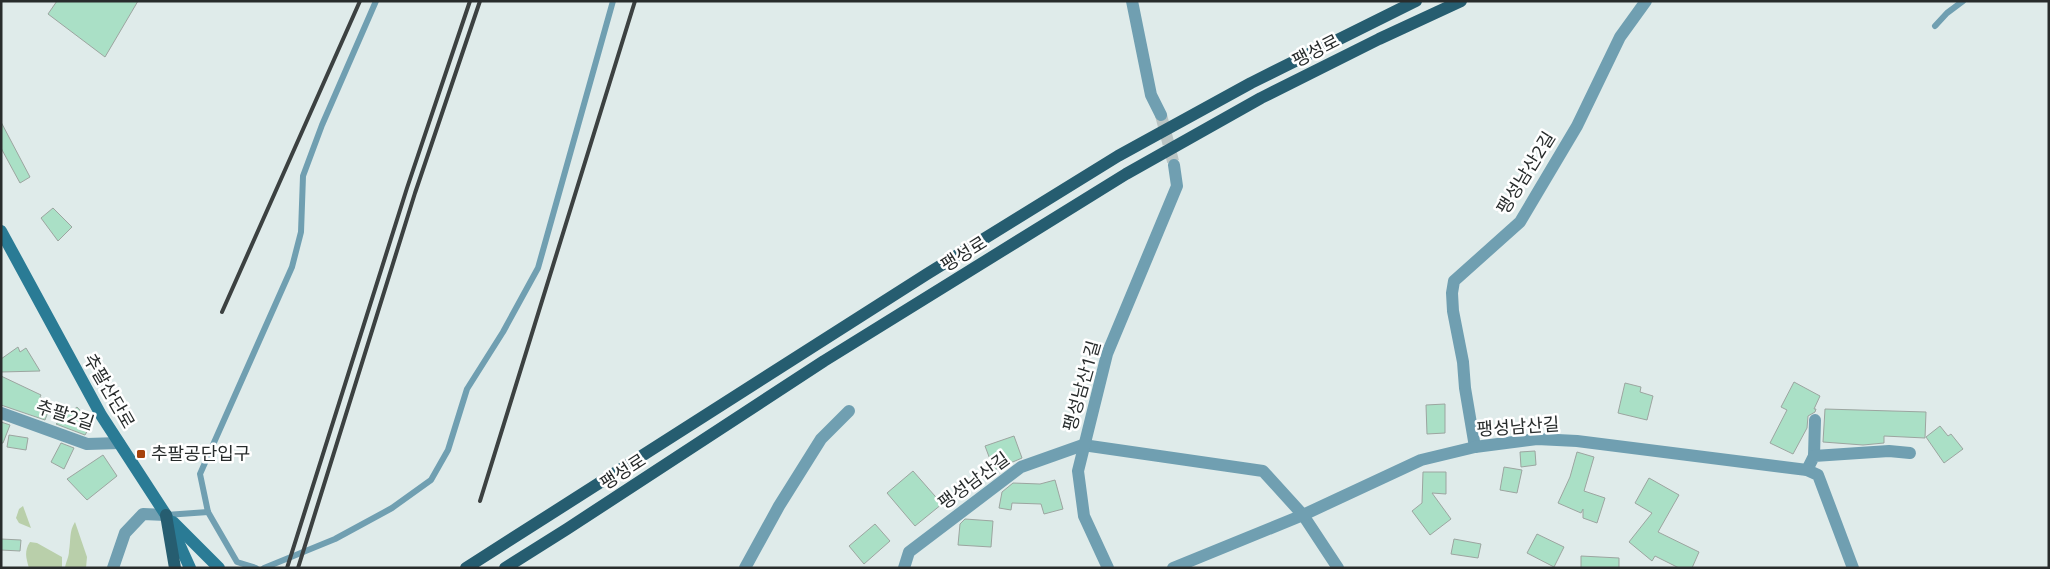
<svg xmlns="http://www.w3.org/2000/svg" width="2050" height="569" font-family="'Noto Sans','Noto Sans KR',sans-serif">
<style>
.green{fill:#b9cfaa}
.building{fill:#aae0c6;stroke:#9ca5a0}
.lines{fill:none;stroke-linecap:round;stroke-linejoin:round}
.street-tunnel{stroke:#bac5c4;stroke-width:12;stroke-dasharray:12 6;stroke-linecap:butt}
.lane{stroke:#709fb1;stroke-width:6}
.street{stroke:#709fb1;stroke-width:12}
.secondary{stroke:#2a7b95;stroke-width:12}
.primary{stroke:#265d70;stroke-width:12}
.rail{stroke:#3c4141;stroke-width:4}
.poi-dot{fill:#a6420c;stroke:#fff;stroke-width:2}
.labels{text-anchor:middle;stroke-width:5;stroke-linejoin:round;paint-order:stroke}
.street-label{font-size:18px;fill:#282c2c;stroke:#fff}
.poi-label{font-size:18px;fill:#282c2c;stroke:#fff;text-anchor:start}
</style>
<rect width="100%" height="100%" fill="#dfebea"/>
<g class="green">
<polygon points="23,506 31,528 19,523 16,518 19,509"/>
<path d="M75 522 87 557 86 568H65C66 561 69 557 69 551 71 540 69 531 75 522Z"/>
<path d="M30 542 37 543 62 557V568H29C26 558 24 551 30 542Z"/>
</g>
<g class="building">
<polygon points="57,1 138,1 105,57 48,14"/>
<polygon points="1,122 30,177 20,183 1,148"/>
<polygon points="53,208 72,227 58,241 41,218"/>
<polygon points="18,347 20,352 26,348 40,371 1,372 1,359"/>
<polygon points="1,376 41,395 40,397 50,403 48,406 50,407 45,420 1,405"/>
<polygon points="1794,382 1820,396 1814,409 1816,409 1815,412 1808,416 1807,428 1793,454 1770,443 1787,410 1781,407"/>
<polygon points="1625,383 1641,387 1640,392 1653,396 1647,420 1618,413"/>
<polygon points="1445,404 1445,433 1427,434 1426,405"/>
<polygon points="77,407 92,423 85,435 56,424"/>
<polygon points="1825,409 1926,412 1925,438 1884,436 1884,443 1863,445 1823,442"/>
<polygon points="1,422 10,425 3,443 1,443"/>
<polygon points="1940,426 1948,436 1951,434 1963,449 1944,463 1926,437"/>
<polygon points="9,435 28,438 26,450 7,447"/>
<polygon points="1014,436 1022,458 994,470 985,446"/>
<polygon points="61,443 74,448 64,469 51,462"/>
<polygon points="1535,451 1536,465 1521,467 1520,452"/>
<polygon points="1577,452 1594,457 1584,491 1605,498 1597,523 1583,518 1583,509 1581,513 1558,503 1570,477"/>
<polygon points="103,455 117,476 87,500 67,479"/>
<polygon points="1504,467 1522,470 1517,493 1500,490"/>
<polygon points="913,471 942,504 915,526 887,493"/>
<polygon points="1423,472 1446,472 1446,494 1432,493 1451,519 1430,535 1412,511 1422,503"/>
<polygon points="1649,478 1679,495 1658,532 1699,552 1692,568 1679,568 1655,556 1652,561 1629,542 1652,513 1635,503"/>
<polygon points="1055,480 1063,509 1044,514 1041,504 1012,503 1011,510 999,508 1002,492 1013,483 1040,484"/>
<polygon points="965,519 993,521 991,547 958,545 960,524"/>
<polygon points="875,524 890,541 864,564 849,546"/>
<polygon points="1537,534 1564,547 1554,567 1527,553"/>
<polygon points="1,539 21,540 20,551 1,550"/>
<polygon points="1454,539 1481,544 1478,558 1451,554"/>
<polygon points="1581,556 1619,558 1619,568 1581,568"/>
</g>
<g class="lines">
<polyline class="street-tunnel" points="1161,115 1174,165"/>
<g class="lane">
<polyline points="1935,26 1947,13 1963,1"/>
<polyline points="166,515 208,512"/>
<polyline points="256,568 237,562 208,512 200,474 292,267 301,232 303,176 322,125 376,1"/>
<polyline points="264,568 335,539 392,508 431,480 448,450 467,389 503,332 538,268 613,1"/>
</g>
<g class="street">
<polyline points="1132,1 1151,95 1161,115"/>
<polyline points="1,413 87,444 119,443"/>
<polyline points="1475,447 1465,388 1463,362 1453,311 1452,293 1454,281 1520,222 1577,126 1620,37 1646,1"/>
<polyline points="1814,456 1815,420"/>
<polyline points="1807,470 1814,456 1889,451 1910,453"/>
<polyline points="113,568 125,533 143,514 166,515"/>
<polyline points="745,568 779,506 821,439 849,411"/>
<polyline points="904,568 909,552 1021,467 1083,445 1263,471 1303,515 1338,568"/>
<polyline points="1108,568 1084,516 1078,471 1107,354 1177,186 1174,165"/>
<polyline points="1173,568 1303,515 1421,460 1475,447 1537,439 1577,441 1807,470 1818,475 1853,568"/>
</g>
<g class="secondary">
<polyline points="1,231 101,415 166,515 190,568"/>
<polyline points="173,522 219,568"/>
</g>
<g class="primary">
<polyline points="166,515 175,568"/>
<polyline points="466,568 927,274 1118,156 1251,83 1416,1"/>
<polyline points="505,568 567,529 824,361 1126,174 1261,98 1379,39 1461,1"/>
</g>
<g class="rail">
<polyline points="222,312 360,1"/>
<polyline points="480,501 635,1"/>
<polyline points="287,568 407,188 470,1"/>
<polyline points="298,568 415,193 480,1"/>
</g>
</g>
<rect class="poi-dot" x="136" y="449" width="10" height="10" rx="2.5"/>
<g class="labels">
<g class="street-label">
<text transform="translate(1316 51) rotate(-27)" y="6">팽성로</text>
<text transform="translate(1526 173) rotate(-58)" y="6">팽성남산2길</text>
<text transform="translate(964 254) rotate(-32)" y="6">팽성로</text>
<text transform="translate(1082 386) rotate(-74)" y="6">팽성남산1길</text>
<text transform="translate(109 391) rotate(60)" y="6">추팔산단로</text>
<text transform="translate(65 415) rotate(18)" y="6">추팔2길</text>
<text transform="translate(1518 427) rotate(-4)" y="6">팽성남산길</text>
<text transform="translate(623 472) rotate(-33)" y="6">팽성로</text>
<text transform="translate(974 481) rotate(-36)" y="6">팽성남산길</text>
</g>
<g class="poi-label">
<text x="151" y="460">추팔공단입구</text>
</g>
</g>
<rect width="2050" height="569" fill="none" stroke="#282c2c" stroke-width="5"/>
</svg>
